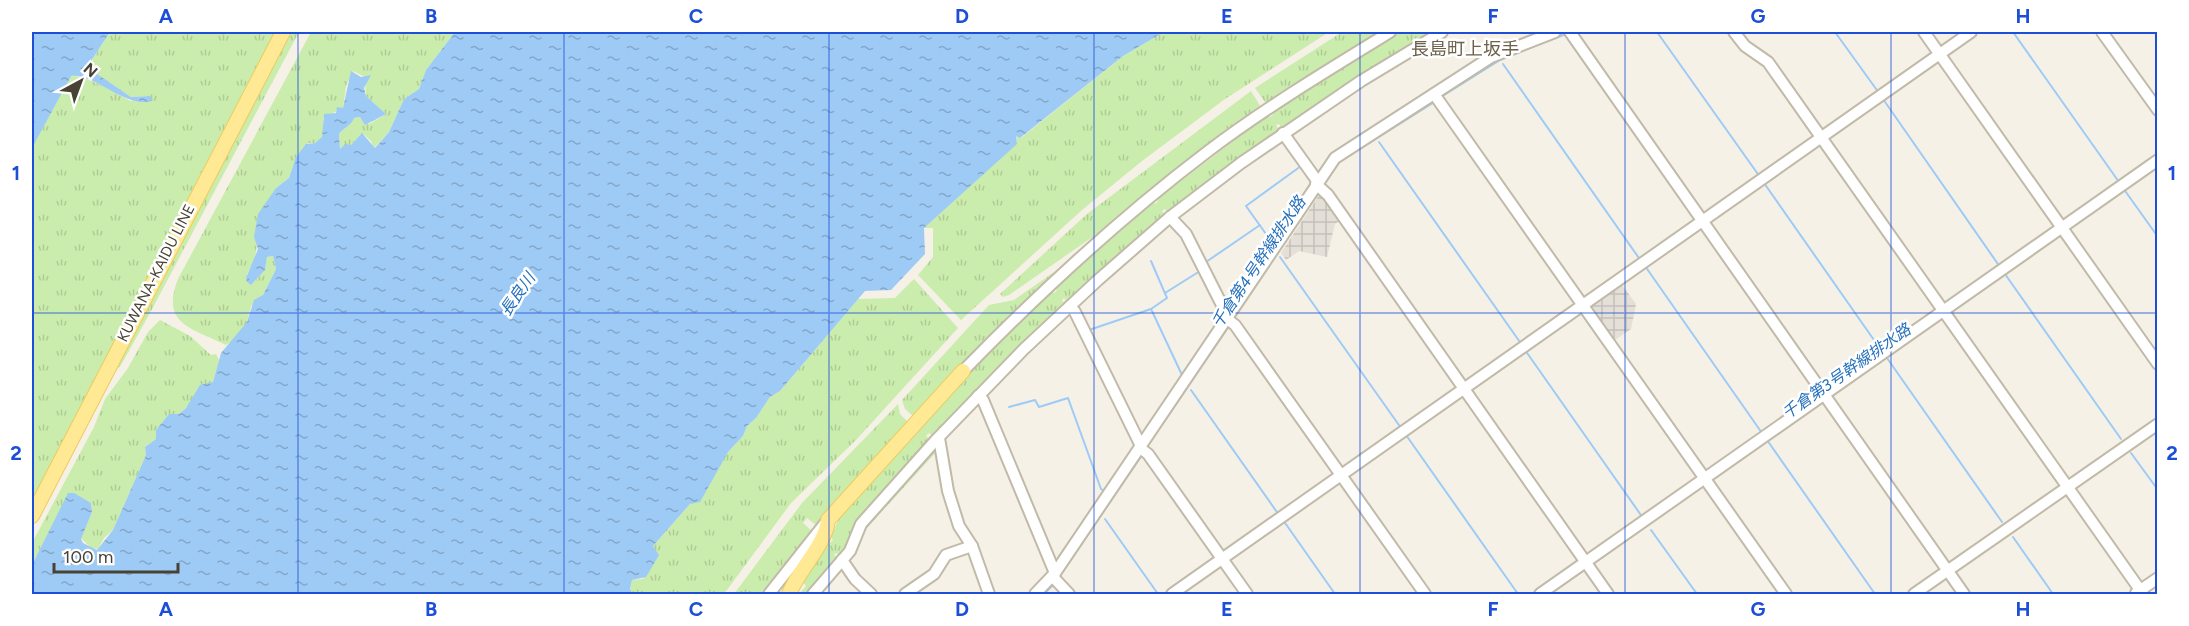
<svg xmlns="http://www.w3.org/2000/svg" width="2189" height="626" font-family="Figtree,'Noto Sans JP',sans-serif">
<style>
.industrial{fill:url(#industrial-grid)}
.grass{fill:url(#grass-tufts)}
.water{fill:url(#water-ripples)}
.lines{fill:none;stroke-linecap:round;stroke-linejoin:round}
.stream{stroke:#9ecbf6;stroke-width:2}
.minor-casing{stroke:#c1baa8;stroke-width:14}
.major-casing{stroke:#edcc5d;stroke-width:16}
.minor{stroke:#fff;stroke-width:10}
.major{stroke:#ffe995;stroke-width:14}
.grid{fill:none;stroke:#1d4ed8;stroke-width:1.5;stroke-opacity:0.55}
.labels{text-anchor:middle;stroke-width:5;stroke-linejoin:round;paint-order:stroke}
.street-label{font-size:15px;fill:#484235;stroke:#fff}
.water-label{font-size:16px;font-style:italic;fill:#2671bc;stroke:#fff}
.quarter-label{font-size:18px;fill:#6c614b;stroke:#fff}
.neatline{fill:none;stroke:#1d4ed8;stroke-width:2}
.grid-label{font-size:20px;text-anchor:middle;font-weight:bold;fill:#1d4ed8}
</style>
<defs>
<pattern id="industrial-grid" width="8" height="8" patternUnits="userSpaceOnUse" patternTransform="scale(1.5)"><rect width="8" height="8" fill="#e4e0d8"/><path d="M0 4h8M4 0v8" fill="none" stroke="#c5c1ba"/></pattern>
<pattern id="grass-tufts" width="24" height="20" patternUnits="userSpaceOnUse" patternTransform="scale(1.5)"><rect width="24" height="20" fill="#caecac"/><path d="M3 7l-1-3M5 7V3M7 7l1-3M15 17l-1-3M17 17v-4M19 17l1-3" fill="none" stroke="#afcc95"/></pattern>
<pattern id="water-ripples" width="26" height="14" patternUnits="userSpaceOnUse" patternTransform="scale(1.5)"><rect width="26" height="14" fill="#9ecbf6"/><path d="M2 4q2-2 4 0t4 0M15 11q2-2 4 0t4 0" fill="none" stroke="#83a6c8"/></pattern>
</defs>
<rect width="100%" height="100%" fill="#f5f1e7"/>
<g class="industrial">
<polygon points="1321,192 1341,220 1335,224 1327,257 1299,251 1286,260 1281,253"/>
<polygon points="1620,282 1636,304 1631,329 1612,342 1591,311 1592,301"/>
</g>
<g class="grass">
<path d="M110 32H278L196 184 32 502V148L70 76C82 74 118 93 130 101L150 96 131 97 87 67Z"/>
<polygon points="289,32 299,32 150,313 121,365 111,376"/>
<path d="M311 32H455L426 70 419 89 404 99 389 132 374 148 371 141 362 133 351 145H344L340 149 339 134 354 118 360 117 369 124 386 114 366 96 365 77 353 71 346 86 343 108 323 118V137L315 143H308L296 157 289 178 276 188 257 244 255 259 247 274 254 282 265 270 267 257 273 256 276 269 263 295 251 306 247 322 234 340 226 345C192 328 160 325 178 279Z"/>
<polygon points="1164,32 1329,32 1225,99 1142,161 1082,210 961,320 918,275 933,257 933,228 924,228 1017,142 1016,136 1021,138 1123,56"/>
<polygon points="1342,32 1382,32 1267,105 1255,88"/>
<polygon points="1398,32 1436,32 1283,130 1279,124 1276,125 1280,132 1169,214 1165,209 1162,211 1166,216 1069,303 1064,298 1062,300 1066,305 935,438 929,433 926,436 932,441 857,525 842,557 836,553 834,555 840,560 812,594 799,594 806,586 800,579 827,542 829,544 833,540 831,537 843,509 966,373 1052,291 1054,293 1057,290 1055,288 1099,248 1153,202 1155,204 1158,201 1157,199 1268,115 1270,117 1273,115 1271,112"/>
<polygon points="1251,91 1262,109 1100,235 1091,238 1009,295 1003,297 1000,294 1087,214"/>
<polygon points="1083,252 914,417 905,409 902,400 989,305 1014,300"/>
<polygon points="914,279 958,328 856,440 791,503 724,594 633,594 630,590 632,580 643,579 655,550 653,546 690,504 696,501 728,452 743,436 747,426 756,418 770,397 780,391 858,299 895,298"/>
<polygon points="160,320 190,336 211,355 216,354 219,360 213,382 198,389 190,404 179,414 169,414 156,430 156,439 145,447 146,455 113,530 104,538 98,549 91,548 81,538 92,512 91,503 69,493 32,565 32,543 94,427 105,399 128,368 148,332"/>
<polygon points="898,404 900,414 909,423 817,526 807,518 803,523 812,531 760,594 734,594 802,503"/>
<polygon points="935,447 938,450 866,529 855,552 862,528"/>
</g>
<g class="water">
<path d="M32 32H110L87 67 131 97 150 96 153 100C128 111 95 73 71 76L32 148Z"/>
<path d="M455 32H1164L1123 56 1020 138 1016 136 1017 144 924 228 925 254 891 290 865 291 780 391 770 397 756 418 747 426 743 436 728 452 700 502 690 504 653 546 659 555 646 577 632 580 630 589 633 594H32V565L68 493H74L91 503 92 512 81 539 83 543 97 550 113 530 146 455 145 447 156 439V430L169 414H179L186 408 200 385 213 382 221 353 247 322 254 300 263 295 276 269 273 256 267 257 265 270 251 285 247 282 246 278 258 249 254 237 258 214 276 188 289 178 296 157 306 144 315 143 322 137 324 114 336 113 337 107 343 108 351 71 361 77 371 75 364 88 366 96 386 114 365 125 360 117 354 118C351 126 344 127 339 134L340 149 345 144 351 145 362 133 375 148 389 132 404 99 419 89 426 70Z"/>
</g>
<g class="lines">
<g class="stream">
<polyline points="1657,32 1760,177"/>
<polyline points="1835,32 1879,93"/>
<polyline points="2013,32 2119,182"/>
<polyline points="1503,64 1641,261"/>
<polyline points="1441,97 1500,60 1566,34"/>
<polyline points="1883,99 2000,267"/>
<polyline points="1379,142 1522,345"/>
<polyline points="1764,183 1881,350"/>
<polyline points="1322,187 1339,162 1436,101"/>
<polyline points="2123,188 2158,237"/>
<polyline points="1271,241 1246,206 1301,166"/>
<polyline points="1280,257 1401,428"/>
<polyline points="1151,261 1167,298 1151,309 1182,375"/>
<polyline points="1206,262 1260,225"/>
<polyline points="1645,266 1762,433"/>
<polyline points="2005,274 2121,439"/>
<polyline points="1165,293 1200,271"/>
<polyline points="1949,313 2025,260"/>
<polyline points="1233,318 1319,191"/>
<polyline points="1089,330 1151,309"/>
<polyline points="1525,350 1643,518"/>
<polyline points="1887,358 2002,522"/>
<polyline points="1191,390 1279,515"/>
<polyline points="1831,396 1944,317"/>
<polyline points="1009,407 1035,400 1039,407 1068,398 1101,489 1104,491"/>
<polyline points="1406,435 1518,594"/>
<polyline points="1772,437 1824,401"/>
<polyline points="1767,440 1875,594"/>
<polyline points="1146,448 1229,326"/>
<polyline points="2131,453 2158,490"/>
<polyline points="1105,519 1158,594"/>
<polyline points="1283,520 1335,594"/>
<polyline points="1651,530 1697,594"/>
<polyline points="2013,537 2053,594"/>
<polyline points="1591,565 1686,498"/>
<polyline points="1059,577 1142,455"/>
<polyline points="1044,594 1054,584"/>
<polyline points="1549,594 1586,569"/>
</g>
<g class="minor-casing">
<g id="minor">
<polyline points="1570,32 1964,594"/>
<polyline points="1734,32 1745,46 1768,62 2143,594"/>
<polyline points="1924,32 2158,364"/>
<polyline points="2102,32 2158,110"/>
<polyline points="1434,94 1786,594"/>
<polyline points="1283,133 1318,182"/>
<polyline points="1316,184 1328,195 1608,594"/>
<polyline points="1170,217 1186,234 1228,317"/>
<polyline points="1070,306 1075,312 1141,446"/>
<polyline points="1227,319 1235,325 1425,594"/>
<path d="M963 371C1039 293 1120 218 1207 152 1265 108 1328 70 1390 32"/>
<polyline points="978,396 983,400 1055,573"/>
<polyline points="939,438 948,491 959,526 972,546 989,594"/>
<polyline points="1140,448 1148,454 1247,594"/>
<polyline points="842,560 855,579 871,594"/>
<polyline points="1053,577 1069,594"/>
<polyline points="2136,593 2158,578"/>
<polyline points="769,594 826,522"/>
<polyline points="813,594 850,551 861,524 935,441 1024,349 1098,280 1170,217 1241,163 1361,81 1442,32"/>
<polyline points="905,594 934,574 946,555 972,546"/>
<polyline points="1035,594 1055,573 1335,158 1491,57 1555,32"/>
<polyline points="1172,594 1971,32"/>
<polyline points="1540,594 2158,160"/>
<polyline points="1914,594 2158,424"/>
</g>
</g>
<g class="major-casing">
<g id="major">
<polyline points="32,516 283,32"/>
<path d="M789 594C799 569 826 544 828 520L963 371"/>
</g>
</g>
<use href="#minor" class="minor"/>
<use href="#major" class="major"/>
</g>
<path class="grid" d="M298 32V594M564 32V594M829 32V594M1094 32V594M1360 32V594M1625 32V594M1891 32V594M32 313H2158"/>
<g class="labels">
<g class="street-label">
<text transform="translate(156 273) rotate(-63)" y="5">KUWANA-KAIDU LINE</text>
</g>
<g class="water-label">
<text transform="translate(1258 262) rotate(-56)" y="6">千倉第4号幹線排水路</text>
<text transform="translate(517 294) rotate(-55)" y="6">長良川</text>
<text transform="translate(1846 371) rotate(-35)" y="6">千倉第3号幹線排水路</text>
</g>
<g class="quarter-label">
<text x="1465" y="55">長島町上坂手</text>
</g>
</g>
<rect width="2189" height="626" fill="none" stroke="#ffffff" stroke-width="66"/>
<g transform="translate(81 81) rotate(41)" stroke="#ffffff" stroke-width="4.5" paint-order="stroke">
<path d="M0-4.5L10 22L0 15L-10 22Z" fill="#484235"/>
<text y="-9" font-size="16" font-weight="bold" text-anchor="middle" fill="#484235">N</text>
</g>
<path d="M54 563v9h124v-9" fill="none" stroke="#484235" stroke-width="3"/>
<text x="63" y="563" font-size="18" fill="#484235" stroke="#ffffff" stroke-width="4.5" paint-order="stroke">100 m</text>
<rect x="33" y="33" width="2123" height="560" class="neatline"/>
<g class="grid-label">
<text x="166" y="23">A</text>
<text x="431" y="23">B</text>
<text x="696" y="23">C</text>
<text x="962" y="23">D</text>
<text x="1227" y="23">E</text>
<text x="1493" y="23">F</text>
<text x="1758" y="23">G</text>
<text x="2023" y="23">H</text>
<text x="16" y="180">1</text>
<text x="2172" y="180">1</text>
<text x="16" y="460">2</text>
<text x="2172" y="460">2</text>
<text x="166" y="616">A</text>
<text x="431" y="616">B</text>
<text x="696" y="616">C</text>
<text x="962" y="616">D</text>
<text x="1227" y="616">E</text>
<text x="1493" y="616">F</text>
<text x="1758" y="616">G</text>
<text x="2023" y="616">H</text>
</g>
</svg>
